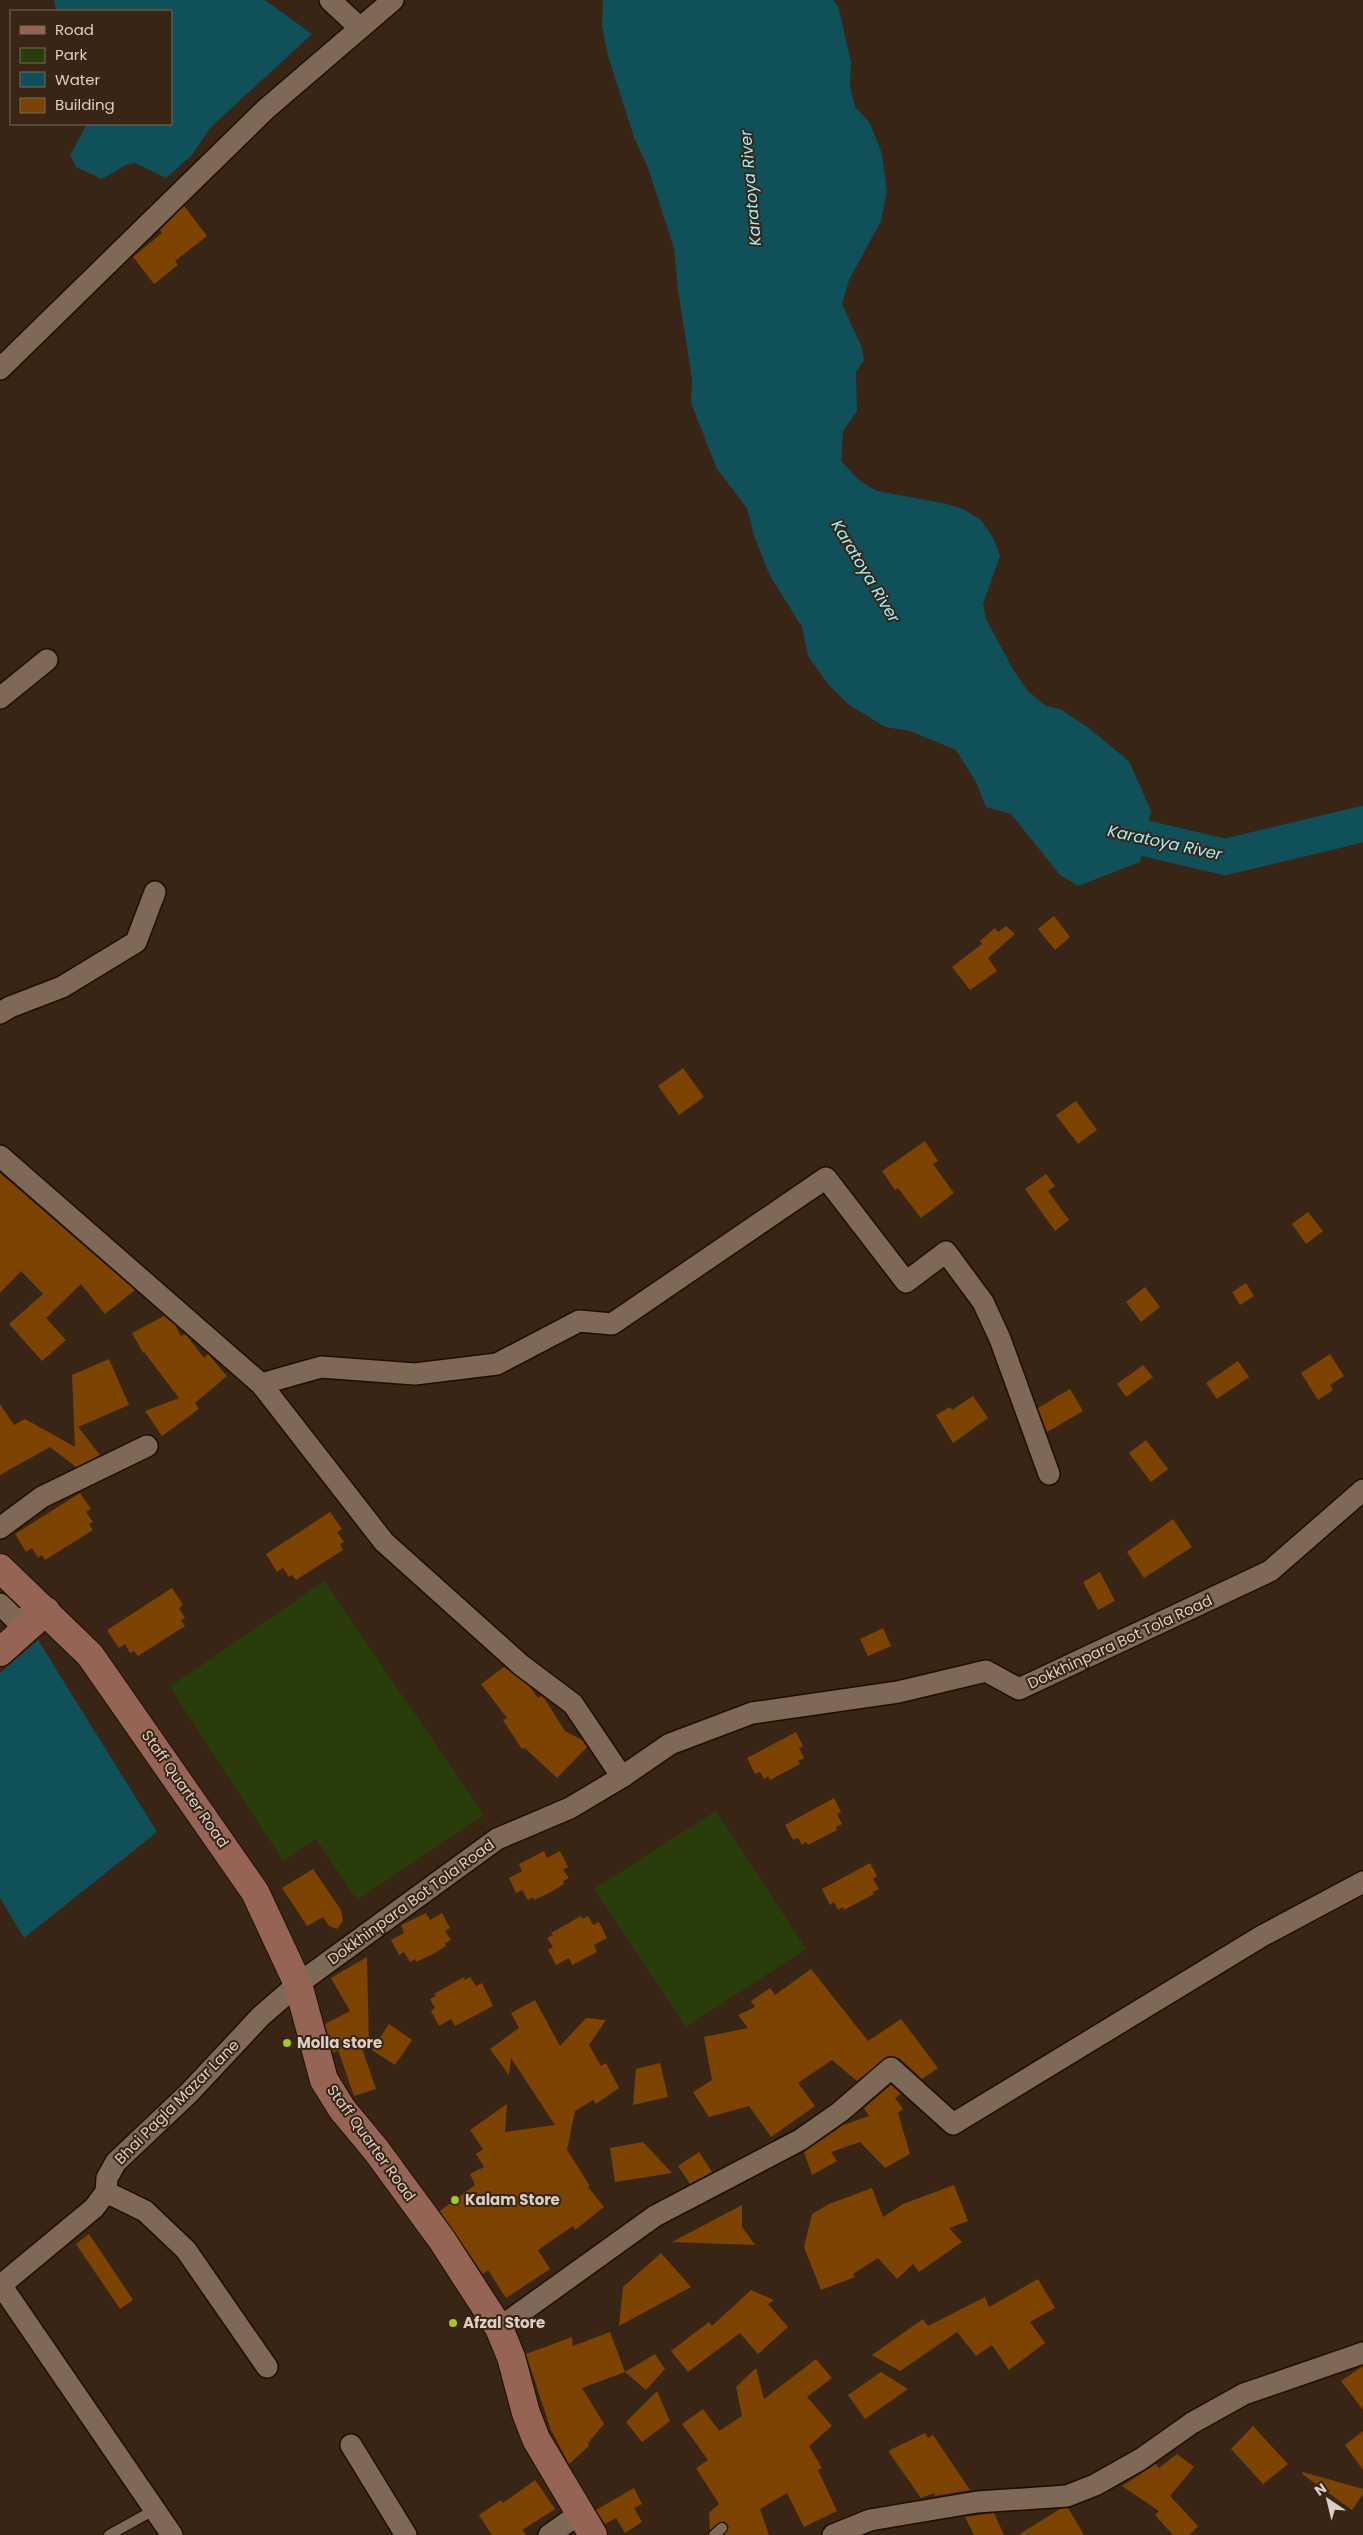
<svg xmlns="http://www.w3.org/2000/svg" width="1363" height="2535" font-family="Poppins,sans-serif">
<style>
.green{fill:#293d0b}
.water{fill:#0f5059}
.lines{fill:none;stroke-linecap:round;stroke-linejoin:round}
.river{stroke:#0f5059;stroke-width:36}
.building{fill:#7c4400}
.lane-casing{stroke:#1f0e01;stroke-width:12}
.street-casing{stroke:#1f0e01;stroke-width:24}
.secondary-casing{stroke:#1f0e01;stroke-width:30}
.lane{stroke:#7e6856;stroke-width:10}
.street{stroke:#7e6856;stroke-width:21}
.secondary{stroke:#956455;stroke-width:28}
.poi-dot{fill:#a6c820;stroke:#382515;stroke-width:2}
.labels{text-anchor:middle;stroke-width:4;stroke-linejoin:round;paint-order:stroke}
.street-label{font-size:15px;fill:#dbcfc5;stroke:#382515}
.poi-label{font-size:15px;font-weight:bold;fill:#dbcfc5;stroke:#382515;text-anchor:start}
.water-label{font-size:16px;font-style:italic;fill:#9eeffd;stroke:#382515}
</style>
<rect width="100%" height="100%" fill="#382515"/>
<g class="green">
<polygon points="324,1581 484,1815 357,1900 316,1839 283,1861 170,1687"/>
<polygon points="716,1811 806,1949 686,2027 594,1889"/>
</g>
<g class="water">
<polygon points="54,0 265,0 312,34 210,128 192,155 166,178 135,163 126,165 102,179 76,167 70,155 87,124 171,124 171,11 54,11 56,10"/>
<polygon points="603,0 833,0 838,6 851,62 850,86 855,107 870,123 882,154 887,191 881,221 849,280 842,304 862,348 864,360 856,372 857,411 843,431 841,461 860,481 877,491 943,503 963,509 981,520 993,538 1000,556 983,604 986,619 1014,671 1028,691 1046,706 1060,709 1086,726 1129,761 1151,811 1140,862 1078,886 1060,875 1011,814 986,807 976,782 956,750 910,731 885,727 848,704 828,684 808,656 802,627 770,576 754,536 747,508 717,469 691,403 692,379 678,290 674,248 648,168 634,137 608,56 602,26"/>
<polygon points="38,1640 157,1832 24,1938 0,1898 0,1673"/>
</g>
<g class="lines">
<polyline class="river" points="1097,827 1225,857 1363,824"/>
</g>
<g class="building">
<polygon points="184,206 207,236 175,261 178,265 154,284 133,257 162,233 160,230"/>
<polygon points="1054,916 1070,937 1055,950 1038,929"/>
<polygon points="1006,926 1015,934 988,958 997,971 970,990 952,967 982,944 980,941 995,928 998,932"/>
<polygon points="683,1068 704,1097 679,1115 658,1086"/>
<polygon points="1076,1101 1097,1130 1078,1144 1056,1115"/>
<polygon points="925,1141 938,1161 933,1164 954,1193 921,1218 898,1188 895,1190 882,1171"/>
<polygon points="0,1173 135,1290 105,1314 81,1284 46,1318 66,1340 42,1361 9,1324 43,1294 21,1271 0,1293"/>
<polygon points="1046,1174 1055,1186 1048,1191 1069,1220 1055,1231 1025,1189"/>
<polygon points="1308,1212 1323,1231 1306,1244 1292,1224"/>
<polygon points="1246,1283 1254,1296 1240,1305 1232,1292"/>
<polygon points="1145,1287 1160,1307 1141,1322 1126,1302"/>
<polygon points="164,1316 175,1325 181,1336 184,1334 187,1336 204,1358 208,1354 227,1376 195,1403 199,1409 162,1436 145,1411 179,1398 144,1352 143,1353 132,1333"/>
<polygon points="1330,1354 1344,1376 1330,1385 1333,1390 1318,1400 1301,1373"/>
<polygon points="109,1359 129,1405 78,1427 100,1455 76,1467 50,1447 0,1475 0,1404 14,1425 25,1419 75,1447 72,1375"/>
<polygon points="1238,1361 1249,1377 1217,1399 1206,1383"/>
<polygon points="1143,1365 1153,1377 1126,1397 1117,1384"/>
<polygon points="1070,1389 1083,1411 1047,1432 1038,1408"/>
<polygon points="973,1396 988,1418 953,1443 936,1415 950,1407 952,1410"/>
<polygon points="1146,1440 1168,1469 1151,1482 1129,1453"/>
<polygon points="80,1493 91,1509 86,1512 93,1522 89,1524 93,1530 45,1560 42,1555 38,1558 32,1548 26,1552 15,1534"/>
<polygon points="330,1512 342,1529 337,1532 344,1542 340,1544 343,1550 296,1580 292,1575 289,1577 283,1568 277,1572 266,1554"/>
<polygon points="1173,1519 1192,1547 1144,1578 1127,1552"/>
<polygon points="1100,1572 1115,1601 1098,1610 1083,1582"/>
<polygon points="172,1588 183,1605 179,1608 185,1618 181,1620 185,1626 138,1656 134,1651 130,1653 125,1644 119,1648 107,1630"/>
<polygon points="883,1628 891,1646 868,1656 860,1639"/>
<polygon points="504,1667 530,1687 538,1698 541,1696 544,1698 565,1731 582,1740 587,1747 557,1778 525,1748 522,1749 503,1720 507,1718 481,1684"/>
<polygon points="796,1732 803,1746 799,1748 804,1758 798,1761 800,1764 770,1780 768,1776 764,1779 760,1772 755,1774 747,1758"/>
<polygon points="834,1798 841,1812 837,1814 842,1824 836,1827 837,1830 808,1845 806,1842 802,1845 798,1838 793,1840 785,1825"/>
<polygon points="544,1851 547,1858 560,1851 568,1867 563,1870 569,1878 563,1881 564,1884 549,1893 534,1900 533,1897 528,1900 522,1890 516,1893 509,1878 522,1871 519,1864"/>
<polygon points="870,1863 877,1876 873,1879 879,1889 873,1892 874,1894 844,1910 843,1907 838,1910 834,1902 830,1905 822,1889"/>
<polygon points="313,1869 341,1910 343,1921 337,1929 329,1926 323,1917 307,1926 282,1888"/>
<polygon points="426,1913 430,1920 442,1913 450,1928 445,1931 451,1940 445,1943 446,1946 433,1954 416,1962 415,1959 410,1962 404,1952 399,1955 391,1940 404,1933 401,1925"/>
<polygon points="581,1916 582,1919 588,1916 593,1925 599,1922 607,1938 594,1945 597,1952 572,1965 569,1958 556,1965 548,1950 553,1947 547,1938 553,1935 551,1933"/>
<polygon points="367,1957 369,2049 360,2042 376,2089 354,2096 338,2050 333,2053 325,2024 350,2011 331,1978"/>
<polygon points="811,1969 868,2041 901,2019 938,2068 922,2079 899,2058 889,2056 857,2081 832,2060 798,2083 815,2106 771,2137 749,2106 709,2117 693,2092 712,2080 704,2037 748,2028 738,2015 755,2007 751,2001 770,1988 775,1995"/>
<polygon points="464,1977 465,1980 470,1977 476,1986 482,1983 493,2006 455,2026 451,2019 439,2026 431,2011 435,2008 430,1999 436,1996 434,1994"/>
<polygon points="535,2000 560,2046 586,2018 606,2020 589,2045 601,2066 606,2063 619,2088 596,2104 593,2100 575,2111 567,2150 590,2186 588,2187 604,2207 575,2230 573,2226 538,2250 550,2269 506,2298 488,2270 483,2274 440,2211 475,2185 470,2174 484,2167 476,2154 483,2149 470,2130 507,2104 505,2132 555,2125 511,2058 509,2075 490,2049 519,2028 511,2013"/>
<polygon points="389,2024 412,2040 395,2065 372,2050"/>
<polygon points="660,2063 668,2097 633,2105 636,2069"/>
<polygon points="891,2085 901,2094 895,2098 903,2109 898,2113 910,2154 885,2168 860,2142 831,2152 837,2161 812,2175 804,2152 843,2125 869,2116 864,2108"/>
<polygon points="643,2142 672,2173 615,2182 610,2148"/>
<polygon points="699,2152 712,2172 690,2184 678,2166"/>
<polygon points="954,2185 968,2221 949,2228 962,2242 919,2272 913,2264 897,2279 878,2258 853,2274 855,2277 821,2290 804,2247 812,2214 829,2204 872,2188 883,2217 903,2204"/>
<polygon points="742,2205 742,2227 755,2245 672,2242"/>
<polygon points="89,2234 133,2300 120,2309 76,2244"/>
<polygon points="661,2253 691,2287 619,2326 623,2287"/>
<polygon points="1038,2279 1055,2308 1030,2322 1045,2343 1009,2370 992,2345 976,2356 957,2332 900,2371 872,2355 923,2319 928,2326 985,2297 989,2307"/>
<polygon points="751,2290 774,2300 768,2304 788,2327 758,2354 740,2333 688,2372 671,2351 709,2322 712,2326"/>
<polygon points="610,2332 625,2372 582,2388 604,2424 588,2443 589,2446 569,2464 551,2430 526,2354 572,2337 573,2346"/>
<polygon points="655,2354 665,2369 646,2390 625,2372"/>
<polygon points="816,2359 832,2378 807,2397 832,2426 809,2446 822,2468 818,2470 837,2511 804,2527 787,2493 760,2509 769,2535 724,2535 729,2527 724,2521 718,2523 710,2530 709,2513 719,2504 696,2468 708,2460 682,2424 703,2409 719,2431 742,2416 736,2387 756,2368 764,2399"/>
<polygon points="1363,2366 1363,2410 1341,2381"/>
<polygon points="881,2372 908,2389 865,2419 848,2395"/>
<polygon points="657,2391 670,2421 642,2442 626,2422"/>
<polygon points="1253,2426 1288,2464 1263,2484 1231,2449"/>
<polygon points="1363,2431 1363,2470 1345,2445"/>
<polygon points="925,2433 928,2438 933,2435 970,2490 935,2496 934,2493 921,2498 888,2451"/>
<polygon points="1177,2454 1194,2467 1170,2496 1198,2526 1189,2535 1173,2535 1155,2515 1159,2511 1122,2486 1156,2464 1159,2468"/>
<polygon points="1303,2472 1363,2489 1363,2494 1352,2510 1302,2474"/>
<polygon points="535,2480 555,2509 522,2530 526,2535 492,2535 479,2515 501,2500 503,2503"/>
<polygon points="634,2488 642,2504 634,2508 642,2522 625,2533 616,2518 605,2524 596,2510"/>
<polygon points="1068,2508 1084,2535 1018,2535 1060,2509"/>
<polygon points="994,2513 1004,2535 974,2535 965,2517"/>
</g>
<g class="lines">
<g class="lane-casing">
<g id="lane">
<polyline points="109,2535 154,2510"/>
<polyline points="714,2535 722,2528"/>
</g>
</g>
<g class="street-casing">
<g id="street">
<polyline points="330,0 360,28"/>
<polyline points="0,369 266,109 393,0"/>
<polyline points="0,698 47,660"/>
<polyline points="0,1013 10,1007 62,987 136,942 155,892"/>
<polyline points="0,1156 261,1384 384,1542 521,1665 573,1704 622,1777"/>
<polyline points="261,1384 321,1367 415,1374 497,1364 579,1321 612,1324 826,1178 906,1282 946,1252 983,1302 1000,1339 1049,1474"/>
<polyline points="0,1528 42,1497 147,1446"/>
<polyline points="0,1604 16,1620 42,1612"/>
<polyline points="106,2192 145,2211 186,2250 267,2367"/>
<polyline points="1,2285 172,2535"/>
<polyline points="0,2286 94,2208 106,2192 107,2178 116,2162 189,2093 261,2016 298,1984 497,1839 570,1808 622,1777 670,1744 752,1713 898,1692 986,1671 1019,1689 1270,1571 1363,1490"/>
<polyline points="499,2328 655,2216 800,2140 840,2112 891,2068 953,2124 1262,1936 1363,1882"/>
<polyline points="351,2445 406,2535"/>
<polyline points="549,2535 579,2514"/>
<polyline points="833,2535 870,2520 977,2502 1067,2496 1095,2485 1141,2459 1192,2423 1244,2394 1363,2353"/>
</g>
</g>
<g class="secondary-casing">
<g id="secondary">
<polyline points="0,1568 90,1655 255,1892 298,1984 324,2080 342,2109 376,2150 442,2240 499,2328 511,2357 526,2413 536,2439 593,2535"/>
<polyline points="0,1652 46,1611"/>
</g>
</g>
<use href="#lane" class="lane"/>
<use href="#street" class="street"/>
<use href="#secondary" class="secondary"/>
</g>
<g class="poi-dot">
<circle cx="287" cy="2043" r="5"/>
<circle cx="455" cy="2200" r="5"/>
<circle cx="453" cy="2323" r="5"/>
</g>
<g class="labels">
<g class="street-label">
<text transform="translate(1120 1642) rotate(-25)" y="5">Dokkhinpara Bot Tola Road</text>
<text transform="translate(185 1789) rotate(55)" y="5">Staff Quarter Road</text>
<text transform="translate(411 1902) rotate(-36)" y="5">Dokkhinpara Bot Tola Road</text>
<text transform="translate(177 2102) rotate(-45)" y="5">Bhai Pagla Mazar Lane</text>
<text transform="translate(371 2143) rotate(54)" y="5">Staff Quarter Road</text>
</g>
<g class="poi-label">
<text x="297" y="2048">Molla store</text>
<text x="465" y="2205">Kalam Store</text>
<text x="463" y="2328">Afzal Store</text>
</g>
<g class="water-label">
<text transform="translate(750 188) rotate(-95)" y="6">Karatoya River</text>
<text transform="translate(866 571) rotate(59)" y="6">Karatoya River</text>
<text transform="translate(1165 842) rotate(12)" y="6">Karatoya River</text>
</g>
</g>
<rect x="10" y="10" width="162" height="115" fill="#382515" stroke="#79695b"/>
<rect x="20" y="26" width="25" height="8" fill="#956455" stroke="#79695b"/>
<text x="55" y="35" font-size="15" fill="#dbcfc5">Road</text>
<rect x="20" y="48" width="25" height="15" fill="#293d0b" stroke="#79695b"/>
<text x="55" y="60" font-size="15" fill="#dbcfc5">Park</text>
<rect x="20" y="72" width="25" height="15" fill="#0f5059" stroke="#79695b"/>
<text x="55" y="85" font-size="15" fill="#dbcfc5">Water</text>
<rect x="20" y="98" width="25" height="15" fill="#7c4400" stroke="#79695b"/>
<text x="55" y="110" font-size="15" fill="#dbcfc5">Building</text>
<g transform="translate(1328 2500) rotate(325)" stroke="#382515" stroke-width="4" paint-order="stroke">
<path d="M0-4L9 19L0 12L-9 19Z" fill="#dbcfc5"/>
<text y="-8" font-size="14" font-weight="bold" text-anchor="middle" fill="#dbcfc5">N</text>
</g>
</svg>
